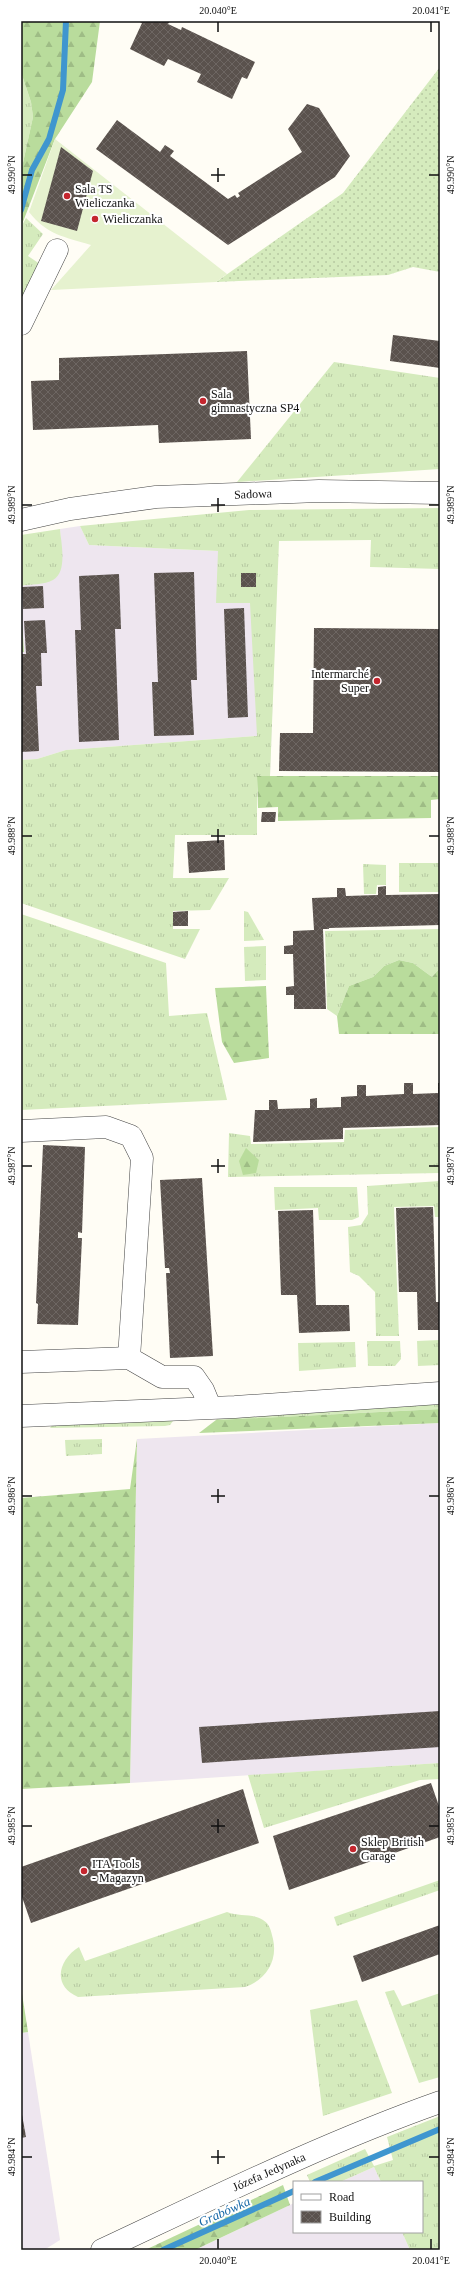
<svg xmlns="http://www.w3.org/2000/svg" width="461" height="2271" font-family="Georgia,serif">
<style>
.industrial{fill:#eee6ef}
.grass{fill:url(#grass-tufts)}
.forest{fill:url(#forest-firs)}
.garden{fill:url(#garden-dots)}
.pitch{fill:#e6f2cf}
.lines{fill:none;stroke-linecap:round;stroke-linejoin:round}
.stream{stroke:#3f96cf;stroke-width:6}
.building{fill:url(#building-cross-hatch)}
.minor-casing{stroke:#444;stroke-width:23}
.minor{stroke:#fff;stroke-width:22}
.ticks{fill:none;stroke:#111;stroke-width:1.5}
.poi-dot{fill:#c4262e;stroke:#fff;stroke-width:1.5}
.labels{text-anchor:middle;stroke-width:4;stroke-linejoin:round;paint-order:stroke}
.poi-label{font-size:12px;fill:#111;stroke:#fff;text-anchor:start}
.street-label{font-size:12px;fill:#111;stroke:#fff}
.water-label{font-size:13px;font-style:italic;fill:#1768a6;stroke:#fff}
.neatline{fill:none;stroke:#111;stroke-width:1.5}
.ticks-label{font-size:10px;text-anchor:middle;fill:#111}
</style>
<defs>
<pattern id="grass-tufts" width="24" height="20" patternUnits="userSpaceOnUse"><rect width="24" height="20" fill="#d5ebbd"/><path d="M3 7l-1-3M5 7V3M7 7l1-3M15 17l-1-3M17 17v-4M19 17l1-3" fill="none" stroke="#b6c8a1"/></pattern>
<pattern id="forest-firs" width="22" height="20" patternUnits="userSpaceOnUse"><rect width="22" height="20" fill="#b9dc9c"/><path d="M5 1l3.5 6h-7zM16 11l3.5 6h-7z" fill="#9ebc85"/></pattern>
<pattern id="garden-dots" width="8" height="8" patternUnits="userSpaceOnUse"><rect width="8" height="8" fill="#d5ebbd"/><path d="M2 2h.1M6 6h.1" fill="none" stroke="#b6c8a1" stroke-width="1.8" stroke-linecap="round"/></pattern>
<pattern id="building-cross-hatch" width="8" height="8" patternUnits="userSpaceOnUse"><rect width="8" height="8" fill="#5a524d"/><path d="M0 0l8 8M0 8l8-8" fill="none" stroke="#6d6662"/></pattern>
</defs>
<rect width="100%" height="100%" fill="#fffdf5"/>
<g class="industrial">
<polygon points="80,526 89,545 218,551 276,603 270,776 257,736 66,750 37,759 21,760 21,586 52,580 62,563 60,529"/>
<polygon points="440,1423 440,1763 130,1783 137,1439"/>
<polygon points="28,2032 60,2240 44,2250 21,2250 21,2033"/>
<polygon points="374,2167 381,2182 340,2182"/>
<polygon points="294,2203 294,2232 402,2232 410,2250 195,2250"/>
</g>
<g class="grass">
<polygon points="21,72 31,102 33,117 21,172"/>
<polygon points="26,218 43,234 28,256 40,264 21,308 21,227"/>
<polygon points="334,362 440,378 440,469 237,482"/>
<polygon points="440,508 440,569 370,567 371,540 279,541 270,776 257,777 257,835 175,835 173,878 229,878 210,910 173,911 173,929 200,929 185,959 21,903 21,760 37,759 66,750 257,736 250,603 216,603 218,551 89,545 80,526 249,510"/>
<path d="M60 529C61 543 68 572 53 580 45 585 30 584 21 586V535Z"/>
<rect x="399" y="863" width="41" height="29"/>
<polygon points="363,864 386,865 386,885 377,885 376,894 364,894"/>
<polygon points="244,911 248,912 264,940 244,941"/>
<polygon points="21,914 166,963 169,1016 207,1013 227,1100 21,1110"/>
<polygon points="440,929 440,968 432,977 413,963 399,960 384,966 373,977 349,986 337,1016 327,1009 325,931"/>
<polygon points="266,946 266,980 245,981 244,947"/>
<polygon points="440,1127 440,1173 228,1177 229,1133 250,1136 251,1144 344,1142 345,1130"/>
<polygon points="440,1181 440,1217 435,1217 434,1206 394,1207 399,1336 376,1336 375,1292 359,1276 350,1272 348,1227 361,1225 368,1214 367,1186"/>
<polygon points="274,1187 357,1187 359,1217 352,1220 319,1220 318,1208 275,1210"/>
<polygon points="440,1340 440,1365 418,1366 417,1341"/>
<polygon points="367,1341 400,1341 401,1359 395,1366 368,1366"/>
<polygon points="355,1342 356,1367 299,1371 298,1343"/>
<polygon points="440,1401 440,1409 216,1420 222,1413"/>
<polygon points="172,1418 173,1421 170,1425 165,1426 50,1428 53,1424"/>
<polygon points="102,1439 102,1454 66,1456 65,1440"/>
<polygon points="440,1763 440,1779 420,1780 264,1828 248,1775"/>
<polygon points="440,1880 440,1890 337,1926 334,1917"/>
<path d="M227 1912C239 1917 252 1913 263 1920 270 1924 271 1931 273 1939 278 1961 266 1980 245 1987L78 1997C52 1986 58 1960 79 1947L85 1961Z"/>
<polygon points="394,1990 402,2006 440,1993 440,2077 419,2083 385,1992"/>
<polygon points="357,2000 392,2093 323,2116 310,2010"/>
<polygon points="440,2116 440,2250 410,2250 402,2232 422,2232 422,2182 381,2182 374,2167 340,2182 310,2182 307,2175 365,2149 374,2166 393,2160 387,2137"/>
</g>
<g class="forest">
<polygon points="21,21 100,21 92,82 55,139 21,227 21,172 33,117 31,102 21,72"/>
<polygon points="21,608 24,652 21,652"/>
<polygon points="257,776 440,776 440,799 431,800 431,818 278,821 278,807 258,808"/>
<polygon points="399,960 413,963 432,977 440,968 440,1034 339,1034 337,1016 349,986 373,977 384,966"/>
<polygon points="266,986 269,1058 234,1063 222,1042 215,988"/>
<polygon points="246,1148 259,1160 256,1173 243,1175 239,1161"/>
<polygon points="440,1409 440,1423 199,1433 216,1420"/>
<polygon points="137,1439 130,1783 21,1789 21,1498 130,1489"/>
<polygon points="21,1987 28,2032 21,2033"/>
<polygon points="283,2185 290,2205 201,2247 195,2250 145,2250"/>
</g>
<polygon class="garden" points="440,67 440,272 413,267 388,275 216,282 343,193"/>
<path class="pitch" d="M55 139 227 274 216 282 51 290 91 245C65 237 47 235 29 212Z"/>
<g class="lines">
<g class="stream">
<polyline points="21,210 32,170 49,139 63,90 66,21"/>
<polyline points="315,2182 440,2129"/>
<polyline points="163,2250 294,2191"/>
</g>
</g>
<g class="building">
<polygon points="138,21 170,21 168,24 181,30 182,27 255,62 247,79 242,77 232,99 197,82 201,74 168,59 164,66 130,49 142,23"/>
<polygon points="307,104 319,108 350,156 335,177 228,245 96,149 117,120 160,152 165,145 174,151 170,156 228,199 235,195 237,198 240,196 238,193 302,152 288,129"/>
<polygon points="61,147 93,171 77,231 41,221"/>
<polygon points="393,335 440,341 440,368 390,361"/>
<polygon points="247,351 251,439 159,443 158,425 33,430 31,381 59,380 59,358"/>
<polygon points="194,572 197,680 191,680 194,735 154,736 152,682 158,682 154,573"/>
<rect x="241" y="573" width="15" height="14"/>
<polygon points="119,574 121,629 115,629 119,740 79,742 75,630 81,630 79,576"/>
<polygon points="43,586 44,608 23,609 22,587"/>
<polygon points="244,608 248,717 228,718 224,609"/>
<polygon points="45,620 47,653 41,653 42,686 36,686 39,751 21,752 21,654 26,654 24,621"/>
<polygon points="314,628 440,629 440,772 279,771 280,733 313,733"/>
<polygon points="262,812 276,812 275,822 261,822"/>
<polygon points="224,840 225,870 189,873 187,842"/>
<polygon points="386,886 386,895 440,894 440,925 329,928 329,929 323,929 326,1009 294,1009 294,995 286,995 286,987 294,986 293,954 284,954 284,946 293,945 293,931 314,930 312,898 337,897 337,888 345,888 346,896 378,895 378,887"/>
<polygon points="188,911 188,926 173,926 173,912"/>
<polygon points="404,1083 413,1083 413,1094 438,1093 438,1083 440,1083 440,1125 343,1128 343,1139 253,1142 255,1110 269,1110 269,1100 277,1100 278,1109 310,1108 310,1099 317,1098 317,1108 341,1107 341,1097 357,1096 357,1085 366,1085 366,1096 404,1094"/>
<polygon points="43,1145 85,1147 82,1233 78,1232 78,1238 82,1238 78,1325 37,1324 38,1304 36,1303"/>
<polygon points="202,1178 213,1356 170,1358 166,1273 170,1273 169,1268 165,1268 160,1180"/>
<polygon points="433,1207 436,1302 440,1302 440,1330 418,1330 417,1292 399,1292 396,1208"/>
<polygon points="313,1210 316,1305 349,1305 350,1331 299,1333 297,1295 281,1295 278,1211"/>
<polygon points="440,1711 440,1747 202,1763 199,1727"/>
<polygon points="431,1783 440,1809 440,1837 289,1890 273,1836"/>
<polygon points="243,1789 259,1843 31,1923 21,1894 21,1867"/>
<polygon points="440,1925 440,1954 362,1982 353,1956"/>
<polygon points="21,2109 26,2137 21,2138"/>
</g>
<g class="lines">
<g class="minor-casing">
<g id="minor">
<polyline points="21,324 57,250"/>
<polyline points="21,520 70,509 156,497 319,491 440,493"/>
<polyline points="21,1131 106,1127 131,1136 142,1158 129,1358"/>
<polyline points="21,1362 129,1358 162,1377 194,1377 203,1390 210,1407"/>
<polyline points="21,1416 235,1407 440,1393"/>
<path d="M102 2250C213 2198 324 2143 440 2102"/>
</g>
</g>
<use href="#minor" class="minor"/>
</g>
<path class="ticks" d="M218 22V32M431 22V32M218 168V182M22 175H32M211 175H225M429 175H439M218 498V512M22 505H32M211 505H225M429 505H439M218 829V843M22 836H32M211 836H225M429 836H439M218 1159V1173M22 1166H32M211 1166H225M429 1166H439M218 1489V1503M22 1496H32M211 1496H225M429 1496H439M218 1819V1833M22 1826H32M211 1826H225M429 1826H439M218 2150V2164M22 2157H32M211 2157H225M429 2157H439M218 2239V2249M431 2239V2249"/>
<g class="poi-dot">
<circle cx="67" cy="196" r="4"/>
<circle cx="95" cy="219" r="4"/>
<circle cx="203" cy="401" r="4"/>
<circle cx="377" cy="681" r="4"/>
<circle cx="353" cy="1849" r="4"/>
<circle cx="84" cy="1871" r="4"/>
</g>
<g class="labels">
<g class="poi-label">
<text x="75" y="193">Sala TS<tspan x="75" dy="14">Wieliczanka</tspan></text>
<text x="103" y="223">Wieliczanka</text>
<text x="211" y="398">Sala<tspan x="211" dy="14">gimnastyczna SP4</tspan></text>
<text x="369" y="678" text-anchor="end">Intermarché<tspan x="369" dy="14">Super</tspan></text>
<text x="361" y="1846">Sklep British<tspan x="361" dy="14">Garage</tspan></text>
<text x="92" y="1868">ITA Tools<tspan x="92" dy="14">- Magazyn</tspan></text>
</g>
<g class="street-label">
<text transform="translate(253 494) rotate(-2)" y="4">Sadowa</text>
<text transform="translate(269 2172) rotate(-24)" y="4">Józefa Jedynaka</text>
</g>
<g class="water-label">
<text transform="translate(224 2211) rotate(-24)" y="5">Grabówka</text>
</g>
</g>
<rect width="461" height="2271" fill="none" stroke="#ffffff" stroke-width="44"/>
<rect x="293" y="2181" width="130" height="52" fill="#ffffff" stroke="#a0a0a0"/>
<rect x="301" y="2194" width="20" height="6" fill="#ffffff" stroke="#a0a0a0"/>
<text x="329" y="2201" font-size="12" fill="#111111">Road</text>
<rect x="301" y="2211" width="20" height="12" fill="url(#building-cross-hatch)" stroke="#a0a0a0"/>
<text x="329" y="2221" font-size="12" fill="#111111">Building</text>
<rect x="22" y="22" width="417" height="2227" class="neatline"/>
<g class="ticks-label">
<text x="218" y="14">20.040°E</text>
<text x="431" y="14">20.041°E</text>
<text transform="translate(11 175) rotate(-90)" y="4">49.990°N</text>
<text transform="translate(450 175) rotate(-90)" y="4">49.990°N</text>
<text transform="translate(11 505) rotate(-90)" y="4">49.989°N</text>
<text transform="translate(450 505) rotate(-90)" y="4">49.989°N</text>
<text transform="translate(11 836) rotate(-90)" y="4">49.988°N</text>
<text transform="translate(450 836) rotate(-90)" y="4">49.988°N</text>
<text transform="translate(11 1166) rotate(-90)" y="4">49.987°N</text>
<text transform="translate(450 1166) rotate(-90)" y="4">49.987°N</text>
<text transform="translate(11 1496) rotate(-90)" y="4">49.986°N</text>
<text transform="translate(450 1496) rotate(-90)" y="4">49.986°N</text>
<text transform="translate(11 1826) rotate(-90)" y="4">49.985°N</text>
<text transform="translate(450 1826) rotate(-90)" y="4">49.985°N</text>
<text transform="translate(11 2157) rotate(-90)" y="4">49.984°N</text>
<text transform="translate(450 2157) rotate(-90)" y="4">49.984°N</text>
<text x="218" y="2264">20.040°E</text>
<text x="431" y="2264">20.041°E</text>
</g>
</svg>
